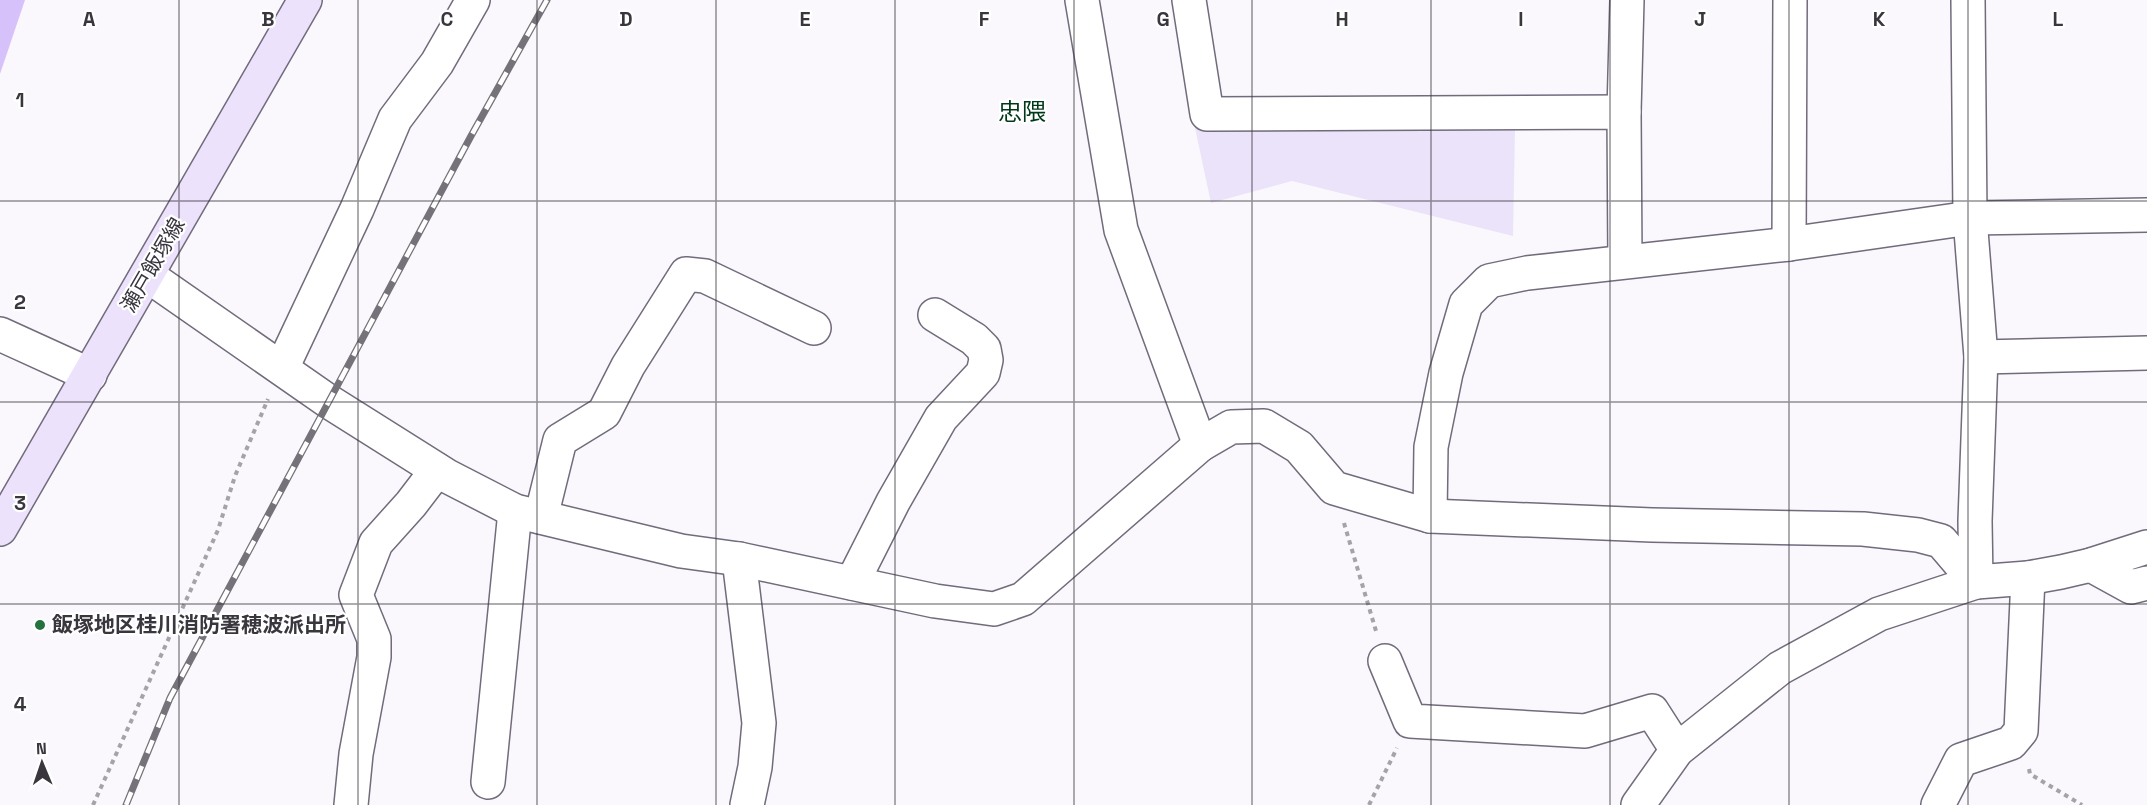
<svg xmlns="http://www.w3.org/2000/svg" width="2147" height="805" font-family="'Space Grotesk','Noto Sans JP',sans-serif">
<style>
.green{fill:#ebe3f9}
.water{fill:#d7c1fa}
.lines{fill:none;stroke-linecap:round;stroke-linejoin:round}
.street-casing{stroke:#716b7c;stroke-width:36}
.secondary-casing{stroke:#716b7c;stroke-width:36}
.path{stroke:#a5a2a8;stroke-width:4;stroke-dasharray:4.5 4.5;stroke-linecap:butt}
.street{stroke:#fff;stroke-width:33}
.secondary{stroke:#ece2fb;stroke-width:33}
.rail-casing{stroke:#757279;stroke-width:7}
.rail{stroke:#fff;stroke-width:4.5;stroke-dasharray:14;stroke-linecap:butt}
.grid{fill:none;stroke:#39363e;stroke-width:1.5;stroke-opacity:0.55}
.poi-dot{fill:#257241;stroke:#fff;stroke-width:2}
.labels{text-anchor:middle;stroke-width:4.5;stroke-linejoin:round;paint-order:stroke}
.street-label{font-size:21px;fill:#39363e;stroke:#fff}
.poi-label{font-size:21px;font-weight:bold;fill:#39363e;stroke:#fff;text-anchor:start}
.quarter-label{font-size:24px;fill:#003919;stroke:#fff}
.grid-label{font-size:20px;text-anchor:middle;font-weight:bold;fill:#39363e;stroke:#fff;stroke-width:4.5;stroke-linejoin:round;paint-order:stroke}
</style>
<rect width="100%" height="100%" fill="#faf8fc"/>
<polygon class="green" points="1195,128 1515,129 1513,236 1292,181 1211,203"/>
<polygon class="water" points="0,0 25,0 0,74"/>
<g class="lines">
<g class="street-casing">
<g id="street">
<polyline points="1082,0 1121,230 1200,445"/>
<polyline points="1189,0 1207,114 1624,112 1625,261"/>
<polyline points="1968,0 1970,218 1981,357 1975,521 1976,582"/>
<polyline points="1624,112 1627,0"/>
<polyline points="1789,244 1790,0"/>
<polyline points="147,275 328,401 447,476 515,511 681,551 739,559 935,601 994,609 1023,599 1200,445 1231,427 1264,426 1299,447 1334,488 1430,516 1652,525 1863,529 1918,535 1941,541 1976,582"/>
<polyline points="0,334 90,375"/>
<polyline points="1981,357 2147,353"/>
<polyline points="282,368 357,209 395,119 437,63 473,0"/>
<polyline points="1430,516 1431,447 1446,373 1466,304 1489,281 1527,273 1789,244 1970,218 2147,215"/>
<polyline points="541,517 560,440 604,413 628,366 686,274 705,276 814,328"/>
<polyline points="739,559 759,723 755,767 747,805"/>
<polyline points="2091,565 2131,587 2147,583"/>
<polyline points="852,583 893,502 941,418 983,373 986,360 984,349 974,339 935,315"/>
<polyline points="1385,661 1410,721 1585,731 1652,711 1677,750"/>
<polyline points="488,782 515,511"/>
<polyline points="351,805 356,754 374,657 374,639 356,595 376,543 411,504 437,470"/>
<polyline points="1638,805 1677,750 1780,668 1879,614 1976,582 2028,578 2061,572 2091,565 2147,547"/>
<polyline points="1938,805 1961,760 2011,743 2021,731 2028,578"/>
</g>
</g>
<g class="secondary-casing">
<polyline id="secondary" points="0,529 305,0"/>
</g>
<g class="path">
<polyline points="1344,523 1376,631"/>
<polyline points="2029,769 2030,774 2082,805"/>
<polyline points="93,805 218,530 235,476 268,399"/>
<polyline points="1369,805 1397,748"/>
</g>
<use href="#street" class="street"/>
<use href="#secondary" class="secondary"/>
<g class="rail-casing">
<polyline id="rail" points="126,805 170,698 471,136 547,0"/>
</g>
<use href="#rail" class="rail"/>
</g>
<path class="grid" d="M179 0V805M358 0V805M537 0V805M716 0V805M895 0V805M1074 0V805M1252 0V805M1431 0V805M1610 0V805M1789 0V805M1968 0V805M0 201H2147M0 402H2147M0 604H2147"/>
<circle class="poi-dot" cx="40" cy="625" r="6"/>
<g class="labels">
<g class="street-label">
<text transform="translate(153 265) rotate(-60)" y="7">瀬戸飯塚線</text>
</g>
<g class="poi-label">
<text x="52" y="632">飯塚地区桂川消防署穂波派出所</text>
</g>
<g class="quarter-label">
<text x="1022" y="120">忠隈</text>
</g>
</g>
<g class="grid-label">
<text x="89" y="26">A</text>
<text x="268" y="26">B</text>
<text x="447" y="26">C</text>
<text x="626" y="26">D</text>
<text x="805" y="26">E</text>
<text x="984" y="26">F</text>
<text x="1163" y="26">G</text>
<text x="1342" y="26">H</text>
<text x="1521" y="26">I</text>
<text x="1700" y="26">J</text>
<text x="1879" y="26">K</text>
<text x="2058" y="26">L</text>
<text x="20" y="107">1</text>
<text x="20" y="309">2</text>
<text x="20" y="510">3</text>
<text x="20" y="711">4</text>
</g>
<g transform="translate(42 763) rotate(358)" stroke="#ffffff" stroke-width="4.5" paint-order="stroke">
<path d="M0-4.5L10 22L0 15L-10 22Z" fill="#39363e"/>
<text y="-9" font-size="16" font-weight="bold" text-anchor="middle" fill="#39363e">N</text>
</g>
</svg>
